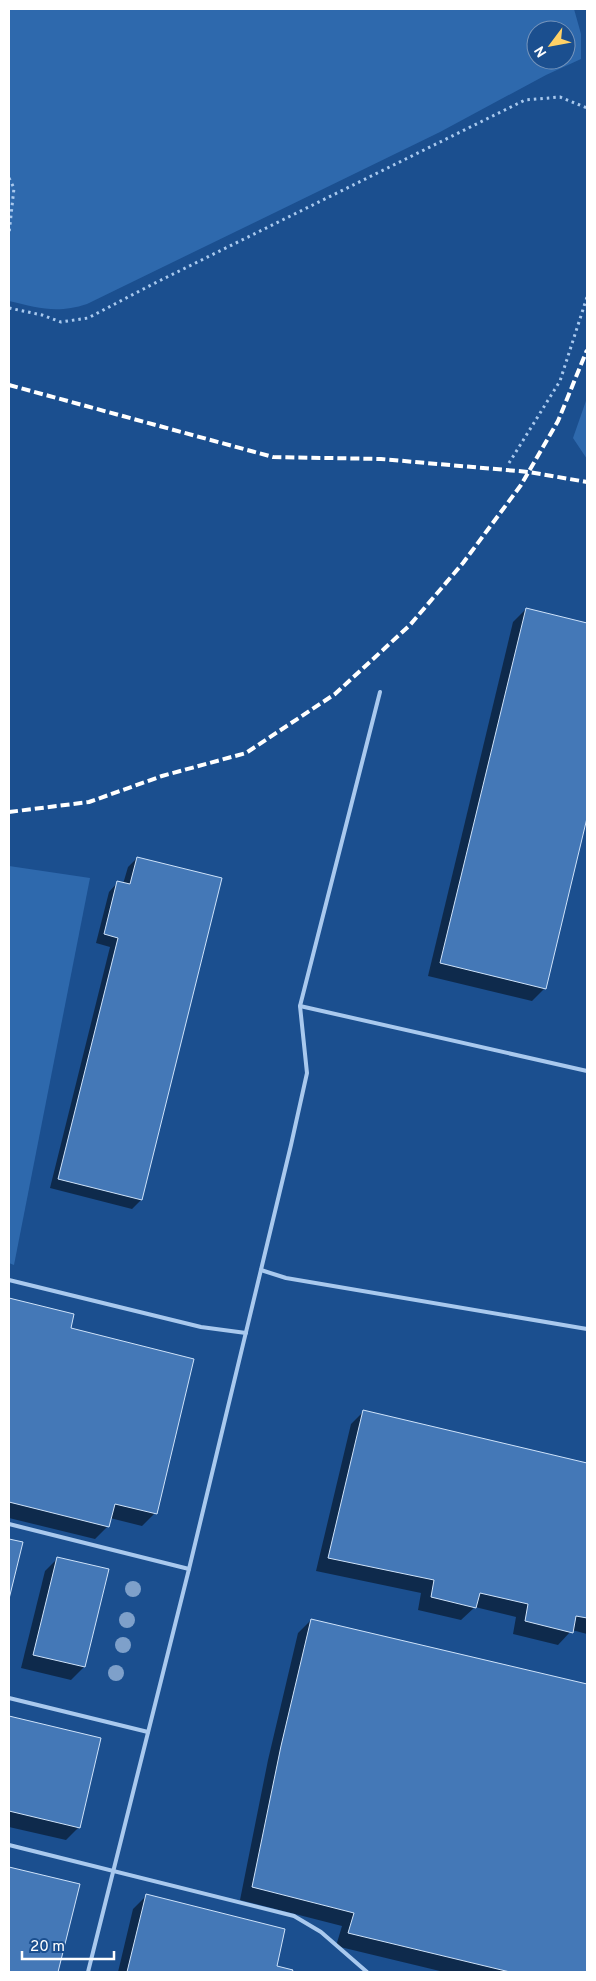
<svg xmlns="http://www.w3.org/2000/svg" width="596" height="1981" font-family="Overpass,sans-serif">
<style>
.green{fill:#2e69ad;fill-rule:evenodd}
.shadow{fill:#0007}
.building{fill:#4478b7;stroke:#cfe3fa}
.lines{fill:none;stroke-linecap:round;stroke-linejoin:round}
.path{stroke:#a9c9ee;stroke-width:3;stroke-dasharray:2.5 4;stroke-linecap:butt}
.service{stroke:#a9c9ee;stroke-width:4}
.rail{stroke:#fff;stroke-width:4;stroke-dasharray:9 4;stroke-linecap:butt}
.tree{fill:#7ea0ca}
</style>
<rect width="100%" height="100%" fill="#1b4f8f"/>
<g class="green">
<path d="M9 9H574L581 34V59L546 75 440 132 87 304C57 314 38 308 9 301ZM536 30H566V60H536Z"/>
<polygon points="587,398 587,459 573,438"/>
<polygon points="9,866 90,878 14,1265 9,1263"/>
</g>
<g class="shadow">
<polygon points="526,609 587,624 587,813 545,988 532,1001 428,976 513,622"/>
<polygon points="137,858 221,879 141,1200 132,1209 50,1188 110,947 96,943 109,892 118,882 123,884 128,867"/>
<polygon points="9,1300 73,1315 69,1329 155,1513 142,1526 110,1518 108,1526 95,1539 9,1518"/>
<polygon points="364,1411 587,1464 587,1634 572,1630 558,1645 513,1634 516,1617 475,1607 461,1620 418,1610 421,1593 316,1571 351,1424"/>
<polygon points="9,1540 21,1543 9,1594"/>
<polygon points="58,1558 107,1570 84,1667 71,1680 21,1668 45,1571"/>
<polygon points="311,1620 587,1686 587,1972 444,1972 336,1946 342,1926 240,1900 268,1760 298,1633"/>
<polygon points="9,1718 99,1739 79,1827 66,1840 9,1827"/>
<polygon points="9,1869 78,1885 57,1972 9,1972"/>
<polygon points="146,1896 275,1967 291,1971 291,1972 118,1972 133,1909"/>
</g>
<g class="building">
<polygon points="526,608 587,623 587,818 546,989 440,963"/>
<polygon points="137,857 222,878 142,1200 58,1179 118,938 104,934 117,881 130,884"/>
<polygon points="9,1298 74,1314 71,1328 194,1359 157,1514 115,1504 109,1527 9,1502"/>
<polygon points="363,1410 587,1463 587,1618 576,1616 573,1633 525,1621 528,1604 480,1593 476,1608 431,1597 434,1580 328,1558"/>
<polygon points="9,1539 23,1542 9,1599"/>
<polygon points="57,1557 109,1569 85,1667 33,1655"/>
<polygon points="311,1619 587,1684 587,1972 510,1972 348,1933 354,1913 252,1887 281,1746"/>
<polygon points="9,1716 101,1738 80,1828 9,1811"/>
<polygon points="9,1867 80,1884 58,1972 9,1972"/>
<polygon points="146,1894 285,1929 277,1966 293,1970 292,1972 127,1972"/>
</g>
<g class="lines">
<g class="path">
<polyline points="9,178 14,188 9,234"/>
<polyline points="9,308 42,315 61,322 88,318 153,284 525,100 560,97 587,108"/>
<polyline points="509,463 560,381 587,297"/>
</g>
<g class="service">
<polyline points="300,1006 587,1071"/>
<polyline points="261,1270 286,1278 587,1329"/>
<polyline points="9,1280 201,1327 246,1333"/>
<polyline points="9,1524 189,1569"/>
<polyline points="9,1698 148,1732"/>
<polyline points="9,1845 294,1916 321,1932 367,1972"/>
<polyline points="88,1972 189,1569 291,1145 307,1073 300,1006 380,692"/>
</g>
<g class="rail">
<polyline points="9,385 273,457 381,459 529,472 587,482"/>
<polyline points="9,812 89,802 162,776 246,753 335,694 410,625 463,563 521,485 558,421 587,350"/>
</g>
</g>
<g class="tree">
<circle cx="133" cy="1589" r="8"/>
<circle cx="127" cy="1620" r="8"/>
<circle cx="123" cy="1645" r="8"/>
<circle cx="116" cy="1673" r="8"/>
</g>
<rect width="596" height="1981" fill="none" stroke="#ffffff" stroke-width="20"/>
<g transform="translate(551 45) rotate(238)"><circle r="24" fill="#1b4f8f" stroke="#7695bc"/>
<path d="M0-4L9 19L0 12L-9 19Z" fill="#ffd166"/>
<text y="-8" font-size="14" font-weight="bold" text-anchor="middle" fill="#ffffff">N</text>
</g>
<path d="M22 1951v8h92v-8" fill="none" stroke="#ffffff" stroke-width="2.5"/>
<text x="30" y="1951" font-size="15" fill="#ffffff" stroke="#1b4f8f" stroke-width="4" paint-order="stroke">20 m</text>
</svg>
